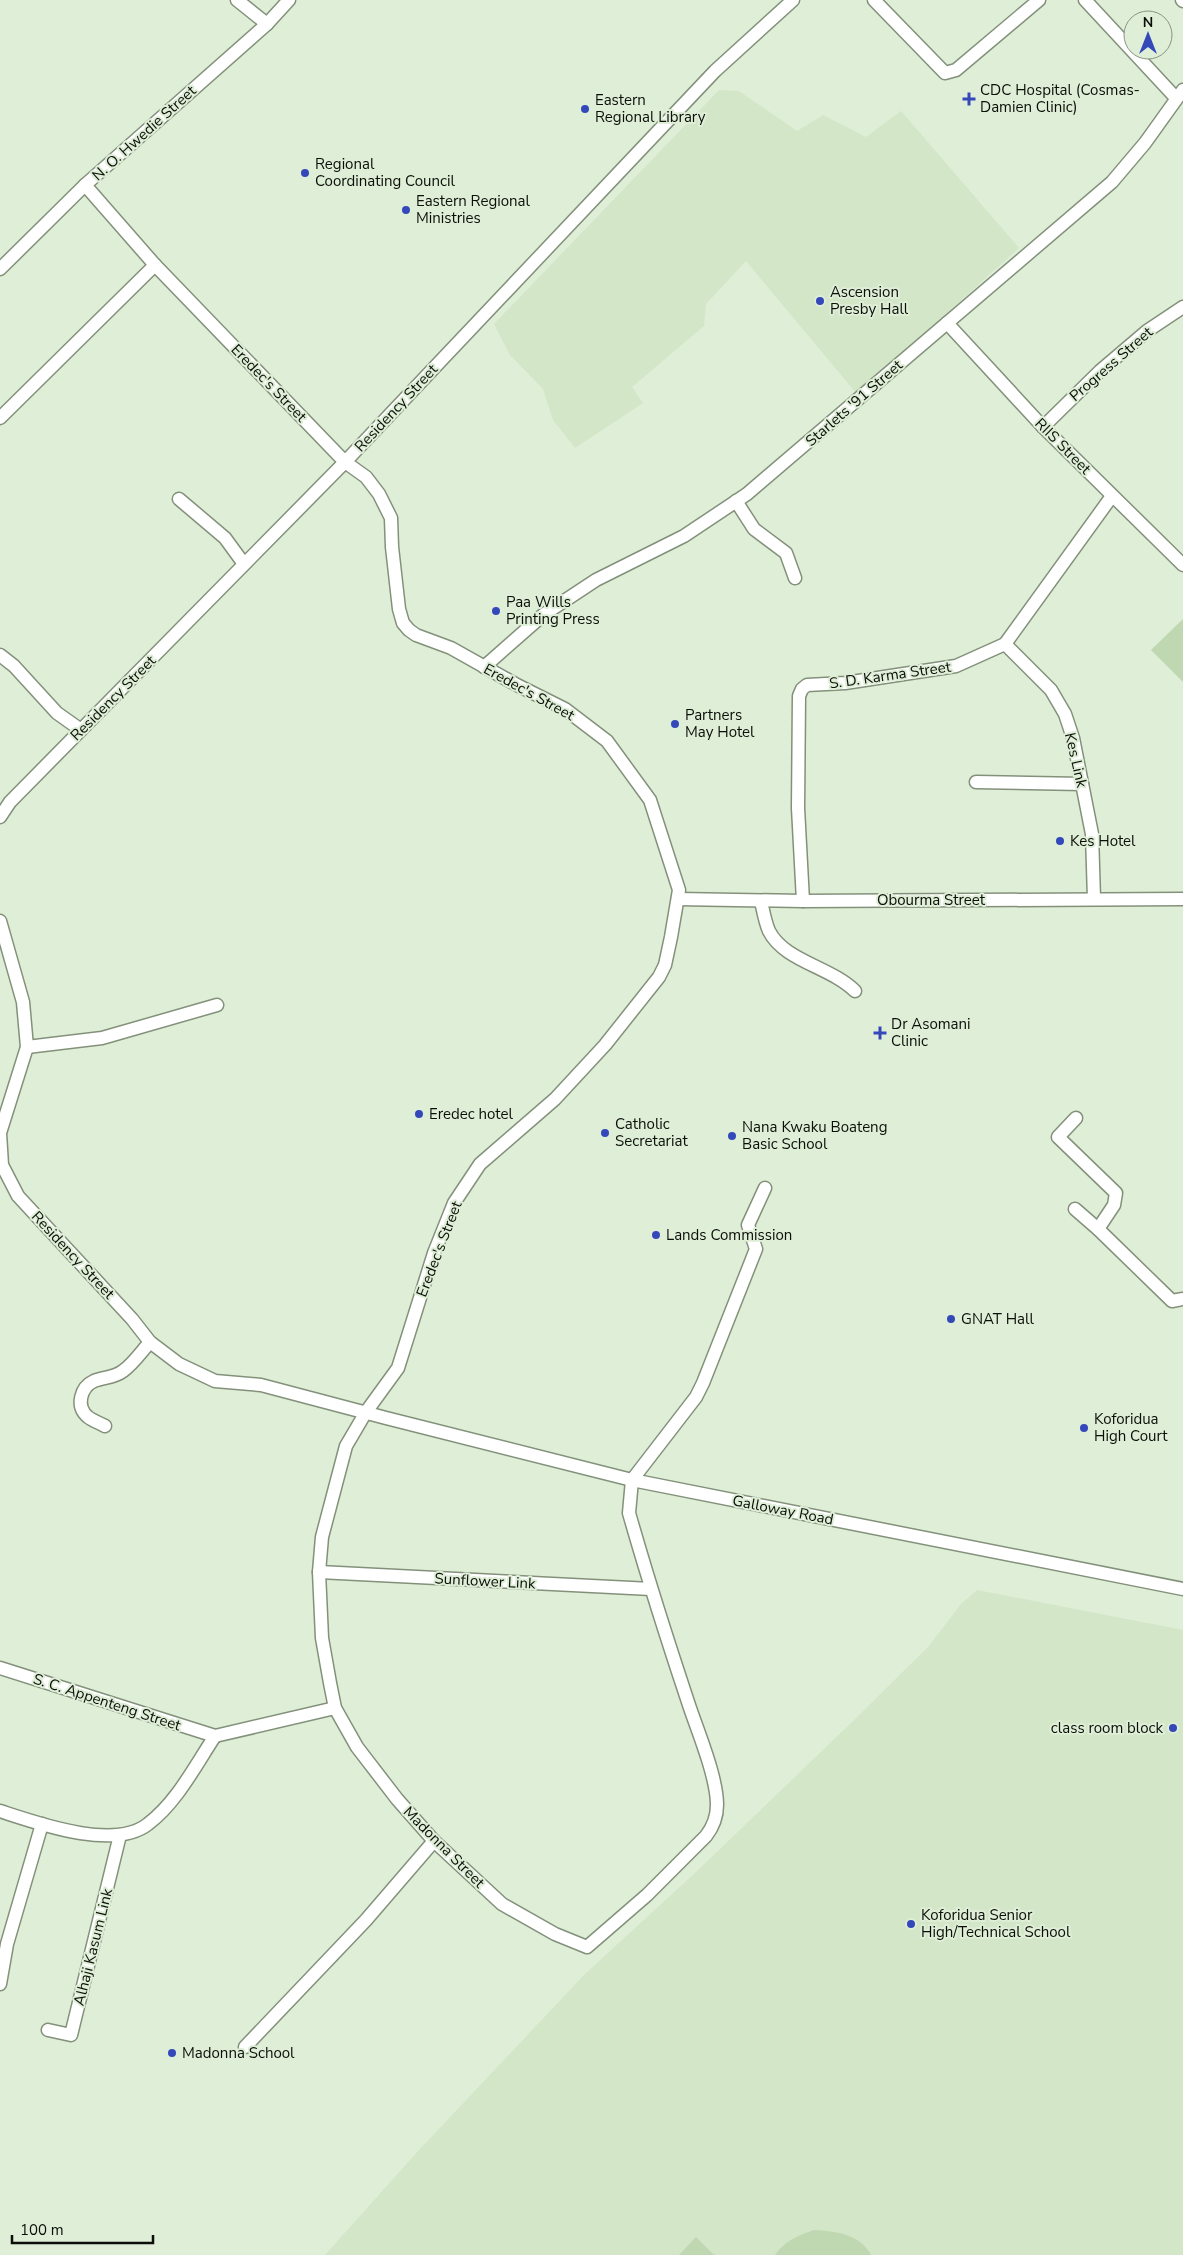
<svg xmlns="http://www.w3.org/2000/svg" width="1183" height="2255" font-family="'Nunito Sans',sans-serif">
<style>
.built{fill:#d3e6c8}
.park{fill:#c0d8b1}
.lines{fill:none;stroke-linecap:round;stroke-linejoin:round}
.minor-casing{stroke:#83917b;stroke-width:15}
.minor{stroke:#fff;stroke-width:12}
.poi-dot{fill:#3448ba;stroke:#dfeed7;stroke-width:2}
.labels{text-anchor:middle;stroke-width:4;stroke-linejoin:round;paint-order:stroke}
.poi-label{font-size:15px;fill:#0b0f08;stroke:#dfeed7;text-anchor:start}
.street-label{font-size:15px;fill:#0b0f08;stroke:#dfeed7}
</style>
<rect width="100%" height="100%" fill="#dfeed7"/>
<g class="built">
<polygon points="719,90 739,91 797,131 823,115 866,137 901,111 1019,248 857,394 746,261 706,304 704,326 632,387 643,403 575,448 553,420 543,389 510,355 494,324"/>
<polygon points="977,1590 1183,1630 1183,2255 325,2255 419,2150 585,1974 695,1873 850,1724 929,1646 961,1604"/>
</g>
<g class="park">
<polygon points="1183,619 1183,682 1151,650"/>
<path d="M814 2230C835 2231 860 2234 871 2255H775C784 2241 799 2235 814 2230Z"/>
<polygon points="696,2237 713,2254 715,2255 679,2255"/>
</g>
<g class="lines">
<g class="minor-casing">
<g id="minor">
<polyline points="237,0 267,24"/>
<polyline points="874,0 945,73 956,70 1039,0"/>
<polyline points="1085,0 1176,98"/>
<polyline points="1182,0 1183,1"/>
<path d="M85 185 155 265 345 462 366 477 379 494 391 518 392 547 399 609 403 623 409 630 416 635 451 648 517 685 565 709 607 741 650 800 679 890 671 937 665 965 659 977 605 1045 555 1099 480 1164 454 1203 434 1253 398 1368 366 1412 346 1446 322 1537 319 1572 322 1638 330 1683 335 1708 357 1747 397 1799 434 1841 502 1904 555 1934 587 1947 647 1895 706 1836C713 1827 717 1817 717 1805 717 1776 697 1730 688 1702 667 1639 647 1576 629 1513L632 1480 696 1397 703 1383 756 1249 748 1225 765 1188"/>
<polyline points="0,269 85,185 267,24 289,0"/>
<polyline points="947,323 1043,427 1183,565"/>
<polyline points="0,418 155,265"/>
<polyline points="1043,427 1100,371 1147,331 1183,307"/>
<polyline points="179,499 225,538 244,564"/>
<polyline points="736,501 754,529 786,553 795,578"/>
<polyline points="1005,644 1051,690 1065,714 1073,738 1092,834 1094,899"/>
<polyline points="0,655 14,666 57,713 81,730"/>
<polyline points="484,667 543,615 596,580 684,536 747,494 1112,182 1145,143 1183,90"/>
<polyline points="976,782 1082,784"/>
<polyline points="0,817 10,802 345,462 715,71 793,0"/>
<polyline points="678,899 803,901 1183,899"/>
<path d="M761 901C763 910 765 922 769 931 784 961 831 967 855 991"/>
<polyline points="803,901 798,808 799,696 802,689 807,685 845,683 956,666 1005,644 1112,496"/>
<polyline points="0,921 23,1002 27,1047 0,1133 2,1165 18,1196 132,1319 150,1342 179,1364 215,1381 261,1385 386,1418 632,1480 1183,1589"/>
<polyline points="27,1047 102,1038 217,1005"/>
<polyline points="1076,1118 1058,1137 1116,1193 1114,1205 1098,1229"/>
<polyline points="1075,1209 1098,1229 1172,1301 1183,1299"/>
<path d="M105 1426C100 1423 93 1421 88 1417 75 1406 81 1387 94 1381 104 1377 114 1378 123 1371 133 1364 142 1351 150 1342"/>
<polyline points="319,1572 651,1589"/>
<polyline points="0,1668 215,1736"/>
<polyline points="215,1736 335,1708"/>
<path d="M0 1811C37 1823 114 1851 148 1824 177 1802 195 1766 215 1736"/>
<polyline points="0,1984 7,1944 42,1824"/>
<polyline points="48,2030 71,2035 120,1835"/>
<polyline points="245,2047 366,1920 434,1841"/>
</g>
</g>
<use href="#minor" class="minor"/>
</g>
<g class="poi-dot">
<path d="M966.5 91.5h5v5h5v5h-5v5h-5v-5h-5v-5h5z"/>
<circle cx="585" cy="109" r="5"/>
<circle cx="305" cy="173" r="5"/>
<circle cx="406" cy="210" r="5"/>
<circle cx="820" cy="301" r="5"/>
<circle cx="496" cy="611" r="5"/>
<circle cx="675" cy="724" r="5"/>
<circle cx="1060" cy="841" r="5"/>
<path d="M877.5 1025.5h5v5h5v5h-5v5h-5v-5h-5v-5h5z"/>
<circle cx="419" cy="1114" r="5"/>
<circle cx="605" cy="1133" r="5"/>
<circle cx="732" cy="1136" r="5"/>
<circle cx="656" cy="1235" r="5"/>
<circle cx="951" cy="1319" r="5"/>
<circle cx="1084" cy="1428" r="5"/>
<circle cx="1173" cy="1728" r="5"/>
<circle cx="911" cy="1924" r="5"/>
<circle cx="172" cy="2053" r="5"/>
</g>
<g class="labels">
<g class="poi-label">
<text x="980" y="95">CDC Hospital (Cosmas-<tspan x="980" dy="17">Damien Clinic)</tspan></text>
<text x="595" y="105">Eastern<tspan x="595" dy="17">Regional Library</tspan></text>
<text x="315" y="169">Regional<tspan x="315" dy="17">Coordinating Council</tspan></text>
<text x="416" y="206">Eastern Regional<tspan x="416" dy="17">Ministries</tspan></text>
<text x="830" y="297">Ascension<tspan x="830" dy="17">Presby Hall</tspan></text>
<text x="506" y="607">Paa Wills<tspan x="506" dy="17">Printing Press</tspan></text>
<text x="685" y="720">Partners<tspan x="685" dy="17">May Hotel</tspan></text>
<text x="1070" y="846">Kes Hotel</text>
<text x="891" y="1029">Dr Asomani<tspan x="891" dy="17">Clinic</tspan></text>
<text x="429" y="1119">Eredec hotel</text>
<text x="615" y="1129">Catholic<tspan x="615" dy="17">Secretariat</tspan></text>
<text x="742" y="1132">Nana Kwaku Boateng<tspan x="742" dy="17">Basic School</tspan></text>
<text x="666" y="1240">Lands Commission</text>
<text x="961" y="1324">GNAT Hall</text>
<text x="1094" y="1424">Koforidua<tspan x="1094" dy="17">High Court</tspan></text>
<text x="1163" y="1733" text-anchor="end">class room block</text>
<text x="921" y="1920">Koforidua Senior<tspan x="921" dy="17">High/Technical School</tspan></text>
<text x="182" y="2058">Madonna School</text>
</g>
<g class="street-label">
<text transform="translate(144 133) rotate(-42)" y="5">N. O. Hwedie Street</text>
<text transform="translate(1111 364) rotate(-41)" y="5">Progress Street</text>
<text transform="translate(269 383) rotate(46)" y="5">Eredec's Street</text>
<text transform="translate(854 403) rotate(-41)" y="5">Starlets '91 Street</text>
<text transform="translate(396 408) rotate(-47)" y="5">Residency Street</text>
<text transform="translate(1063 446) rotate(45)" y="5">RIIS Street</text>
<text transform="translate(890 675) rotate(-8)" y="5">S. D. Karma Street</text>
<text transform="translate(529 692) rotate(29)" y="5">Eredec's Street</text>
<text transform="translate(113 698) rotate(-45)" y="5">Residency Street</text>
<text transform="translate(1076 760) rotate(77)" y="5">Kes Link</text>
<text x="931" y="905">Obourma Street</text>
<text transform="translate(439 1249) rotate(-69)" y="5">Eredec's Street</text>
<text transform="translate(73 1255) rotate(47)" y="5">Residency Street</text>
<text transform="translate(783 1510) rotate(11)" y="5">Galloway Road</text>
<text transform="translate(485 1581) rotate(3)" y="5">Sunflower Link</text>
<text transform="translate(107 1702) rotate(18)" y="5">S. C. Appenteng Street</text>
<text transform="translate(444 1847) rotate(45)" y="5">Madonna Street</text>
<text transform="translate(93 1947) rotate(-76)" y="5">Alhaji Kasum Link</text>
</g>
</g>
<g transform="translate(1148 35)"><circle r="24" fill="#dfeed7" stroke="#8a9584"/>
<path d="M0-4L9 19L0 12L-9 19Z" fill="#3448ba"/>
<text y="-8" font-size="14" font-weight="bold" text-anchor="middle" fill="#0b0f08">N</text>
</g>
<path d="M12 2235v8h141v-8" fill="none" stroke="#0b0f08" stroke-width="2.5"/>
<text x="20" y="2235" font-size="15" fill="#0b0f08" stroke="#dfeed7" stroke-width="4" paint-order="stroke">100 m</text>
</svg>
